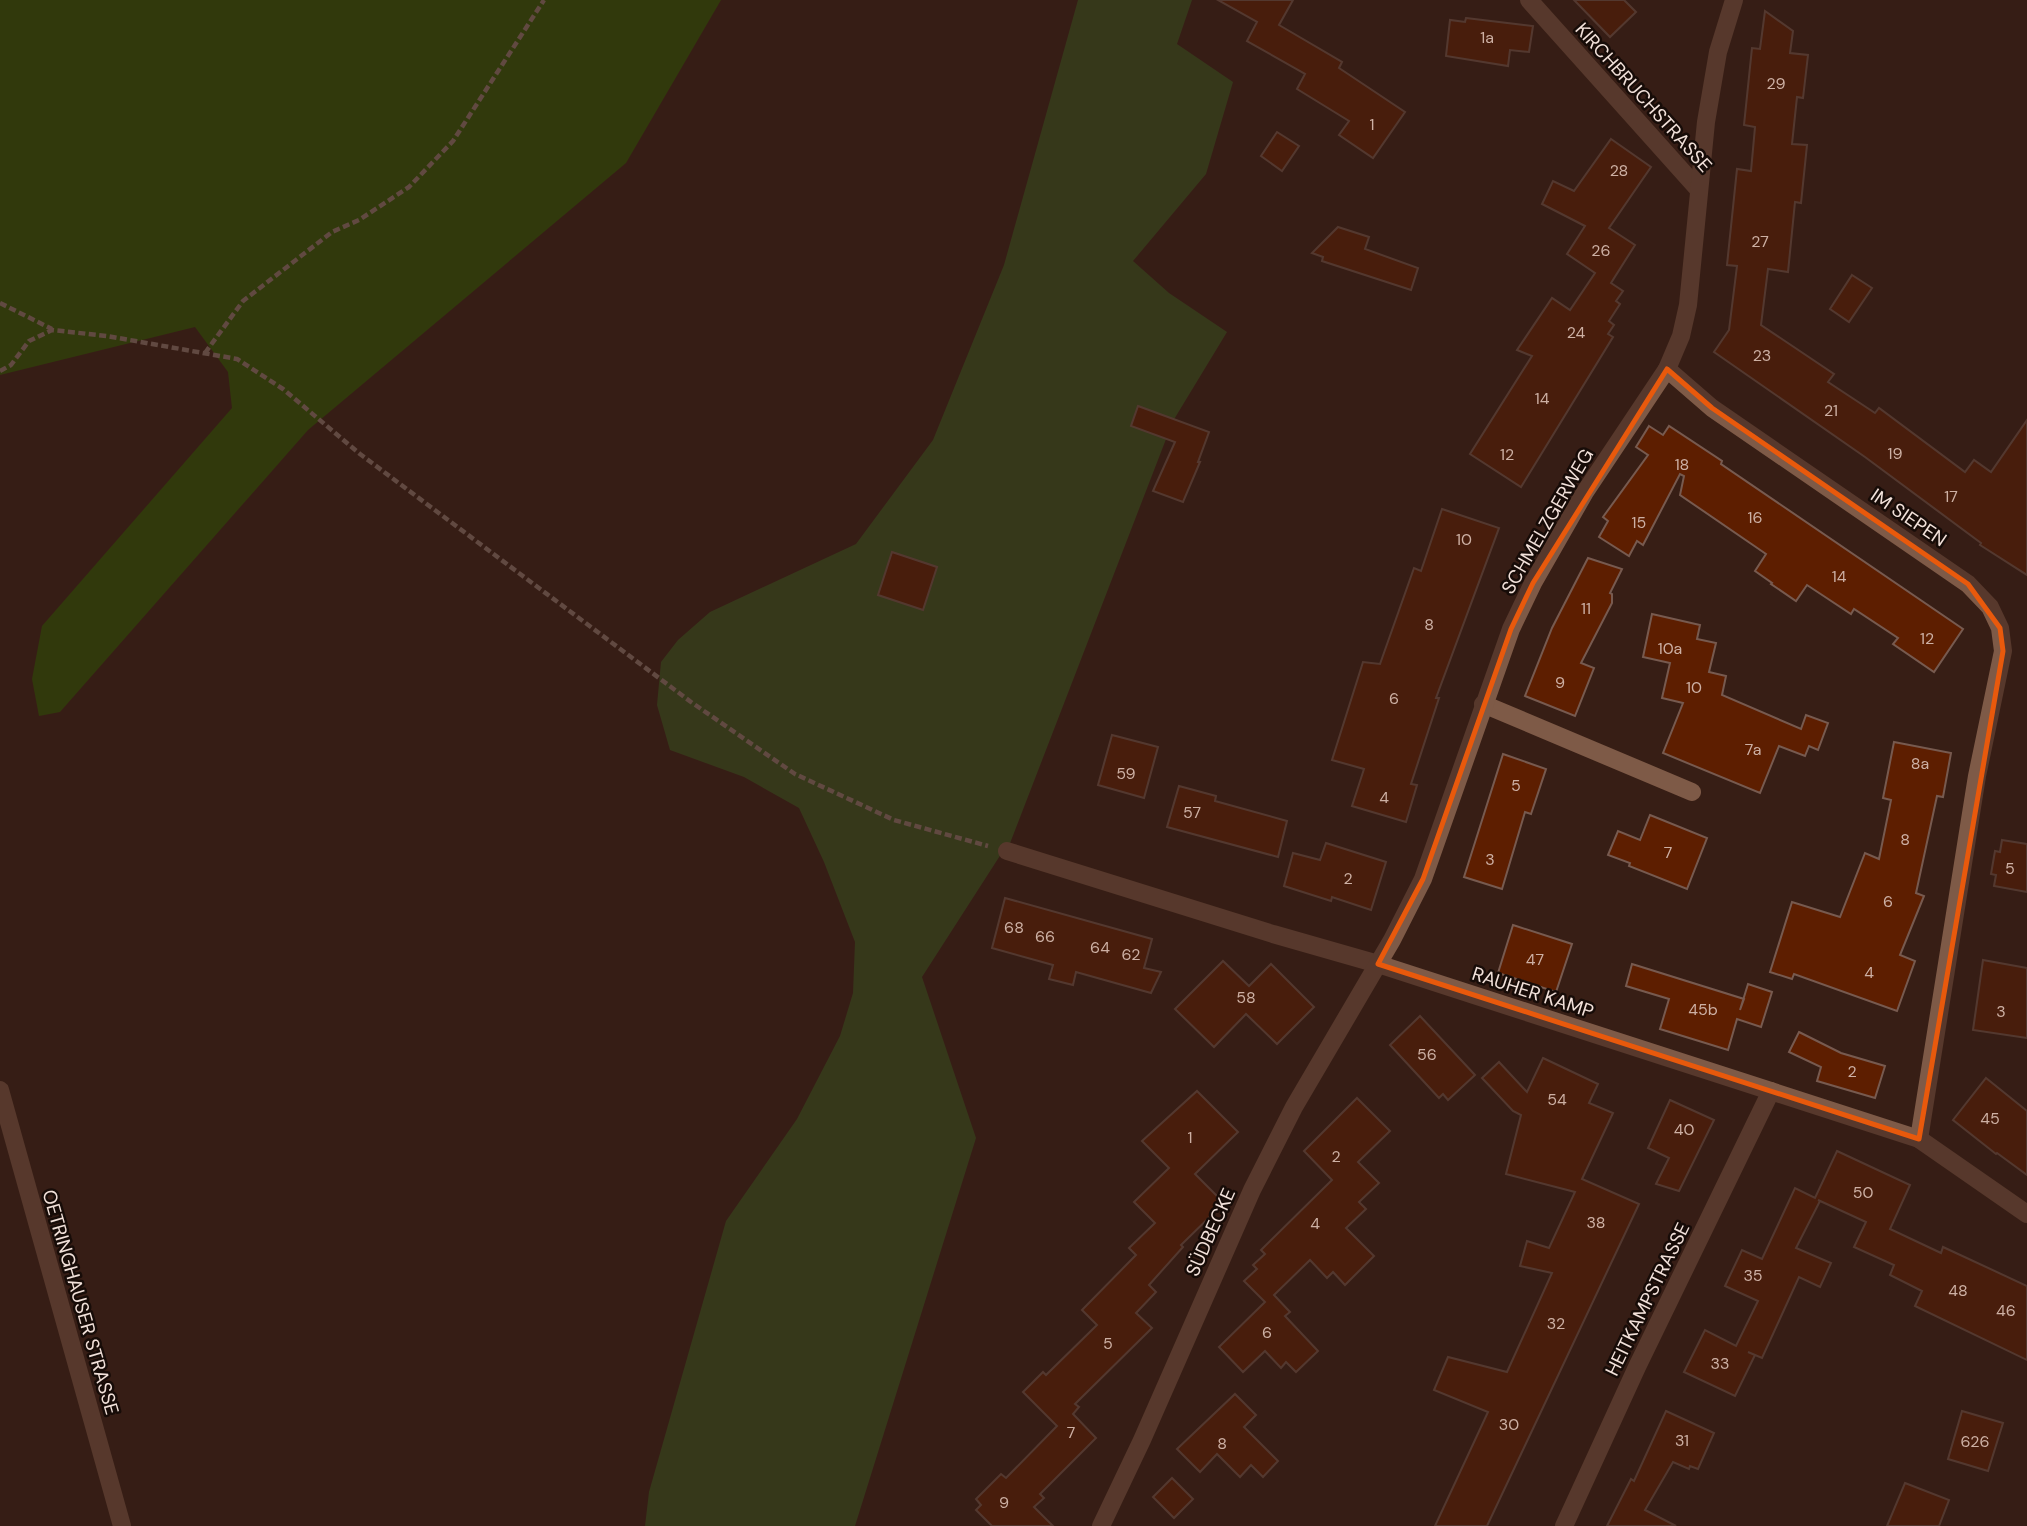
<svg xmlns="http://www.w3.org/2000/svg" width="2027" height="1526" font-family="'DM Sans',sans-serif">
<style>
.green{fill:#365921}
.forest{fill:#2c5c00}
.building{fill:#5d1e00;stroke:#775a4f;stroke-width:2}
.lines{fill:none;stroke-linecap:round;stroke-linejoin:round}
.path{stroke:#947f77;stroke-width:4.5;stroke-dasharray:7 3.5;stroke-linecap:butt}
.minor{stroke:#7e5a47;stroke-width:18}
.marked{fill:none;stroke:#e8590c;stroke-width:5;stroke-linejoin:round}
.labels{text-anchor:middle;stroke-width:5;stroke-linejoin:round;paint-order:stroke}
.number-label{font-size:16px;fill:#cdb0a4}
.street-label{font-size:19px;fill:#f2e1da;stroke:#170c08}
</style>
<rect width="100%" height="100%" fill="#371e15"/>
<polygon class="green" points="1078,0 1192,0 1177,44 1233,82 1206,174 1133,261 1169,293 1227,332 1173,421 1007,851 1003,851 922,977 976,1138 855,1526 645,1526 649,1492 726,1221 797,1119 840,1036 853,993 855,942 824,862 799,808 744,777 670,750 657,705 661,662 678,640 710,612 856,544 933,440 1004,265"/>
<polygon class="forest" points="0,0 721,0 626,163 308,430 60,712 39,716 32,679 42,626 232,408 228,372 195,327 0,375"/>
<g class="building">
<polygon points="1218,0 1293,0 1279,25 1342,62 1339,68 1405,112 1373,158 1339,135 1349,121 1297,89 1305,74 1247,41 1257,22"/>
<polygon points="1574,0 1624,0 1636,12 1610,37"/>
<polygon points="1765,11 1793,31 1790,53 1808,55 1803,98 1797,97 1792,144 1807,145 1801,203 1795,202 1788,272 1768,269 1761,325 1834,374 1828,382 1875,413 1879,408 1965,472 1974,460 1991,472 2027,420 2027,575 1980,545 1981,543 1865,457 1714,352 1729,330 1737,266 1727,265 1737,169 1751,171 1755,127 1744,125 1752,48 1760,49"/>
<polygon points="1466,18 1533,26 1529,52 1510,50 1508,66 1446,56 1450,20 1465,22"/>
<polygon points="1277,132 1299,146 1282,171 1261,156"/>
<polygon points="1611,139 1651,167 1609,228 1635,245 1611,283 1623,291 1616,301 1620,304 1609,321 1614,325 1608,334 1613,337 1521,487 1470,454 1532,356 1517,350 1552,298 1570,310 1595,273 1567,254 1585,226 1542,204 1553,181 1574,191"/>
<polygon points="1338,227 1369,237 1365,249 1418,268 1411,290 1322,261 1323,257 1312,253"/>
<polygon points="1852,275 1872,288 1849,322 1830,309"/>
<polygon points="1138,406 1209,432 1198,462 1200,462 1183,502 1153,491 1175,442 1131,426"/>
<polygon points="1649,426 1663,435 1669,426 1722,461 1721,464 1963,629 1934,672 1893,644 1898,638 1854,609 1851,614 1807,585 1796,601 1771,584 1772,583 1755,571 1766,554 1680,495 1684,476 1680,474 1643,545 1637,541 1629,556 1599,537 1608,521 1603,517 1648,455 1636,447"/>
<polygon points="1442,509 1499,528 1436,698 1439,698 1411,784 1417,785 1406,822 1352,806 1364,769 1332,760 1363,662 1380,664 1414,568 1421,571"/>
<polygon points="892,552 937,567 923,610 878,595"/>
<polygon points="1588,558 1622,569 1610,593 1612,594 1612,603 1581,663 1594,668 1575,716 1525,696 1552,628"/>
<polygon points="1652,614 1700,625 1697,639 1716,643 1709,672 1726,676 1722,695 1801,729 1806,715 1828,723 1818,750 1809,746 1805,756 1779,746 1760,793 1663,753 1683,703 1662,698 1670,663 1643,657"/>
<polygon points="1112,735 1158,747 1144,798 1098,785"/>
<polygon points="1894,742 1951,753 1943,797 1937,796 1916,893 1924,896 1900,955 1915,961 1897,1011 1794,974 1792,979 1770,972 1792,902 1840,917 1865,853 1879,859 1891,800 1883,798"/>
<polygon points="1503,754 1546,769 1531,814 1525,812 1502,889 1464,877"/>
<polygon points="1179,786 1216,796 1215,801 1287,821 1278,857 1167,827"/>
<polygon points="1650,815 1707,838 1687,889 1629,866 1630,863 1608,855 1618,831 1640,840"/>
<polygon points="2002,840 2027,844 2027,892 1994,886 1996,875 1991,874 1995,851 2000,852"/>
<polygon points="1326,843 1386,862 1371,910 1332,897 1331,901 1284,886 1293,853 1320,860"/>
<polygon points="1005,898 1152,939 1144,968 1161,972 1151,993 1076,972 1073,985 1049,979 1053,965 992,948"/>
<polygon points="1513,925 1572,944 1556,992 1498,973"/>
<polygon points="1983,960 2027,968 2027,1038 1973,1030"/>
<polygon points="1223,961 1249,986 1271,964 1314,1007 1277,1044 1246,1014 1214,1047 1175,1009"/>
<polygon points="1632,964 1744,999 1740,1010 1748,984 1772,992 1761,1027 1737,1019 1728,1050 1660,1029 1669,999 1626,986"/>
<polygon points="1420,1016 1475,1075 1448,1100 1443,1094 1439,1098 1390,1045"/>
<polygon points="1799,1032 1841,1053 1885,1066 1875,1098 1817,1081 1821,1067 1789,1052"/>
<polygon points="1543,1058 1598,1084 1589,1103 1613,1113 1582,1179 1639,1204 1487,1526 1435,1526 1488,1412 1434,1390 1448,1357 1507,1372 1552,1273 1520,1266 1527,1241 1549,1248 1575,1192 1506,1174 1521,1115 1513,1111 1482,1078 1499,1062 1527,1092"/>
<polygon points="1986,1078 2027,1111 2027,1175 1997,1153 1996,1154 1953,1120"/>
<polygon points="1197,1091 1238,1132 1195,1174 1224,1203 1181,1245 1183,1247 1149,1285 1156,1292 1136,1313 1152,1328 1075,1404 1079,1407 1073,1414 1096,1438 1040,1494 1044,1498 1034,1507 1053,1526 992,1526 976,1510 981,1505 976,1499 1001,1474 1006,1478 1057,1426 1023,1392 1043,1372 1046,1375 1097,1325 1082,1310 1136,1255 1129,1248 1155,1223 1134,1202 1169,1168 1142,1141"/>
<polygon points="1357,1098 1390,1131 1358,1162 1379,1183 1359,1202 1366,1209 1346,1228 1374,1256 1345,1285 1333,1272 1327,1278 1310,1260 1274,1295 1290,1312 1285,1316 1318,1351 1296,1372 1286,1362 1281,1368 1265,1351 1243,1372 1219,1347 1265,1302 1244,1281 1257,1269 1253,1265 1265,1254 1261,1250 1332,1180 1304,1151"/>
<polygon points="1670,1100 1714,1120 1679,1191 1656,1184 1669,1158 1648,1148"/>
<polygon points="1837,1151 1910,1185 1890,1229 1941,1253 1943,1247 2027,1286 2027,1360 1915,1306 1922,1291 1890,1275 1894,1265 1854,1247 1866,1222 1818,1200 1820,1201 1796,1248 1831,1263 1820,1287 1799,1277 1762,1358 1748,1352 1755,1355 1735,1396 1684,1372 1705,1330 1736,1346 1758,1301 1725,1286 1742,1250 1762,1259 1795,1188 1815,1198"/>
<polygon points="1235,1394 1256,1415 1244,1427 1278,1461 1263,1477 1251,1465 1240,1477 1217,1454 1200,1472 1177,1449"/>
<polygon points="1666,1411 1714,1433 1698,1469 1690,1466 1689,1469 1673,1462 1645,1510 1676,1526 1607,1526 1631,1479 1634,1481"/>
<polygon points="1962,1411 2003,1423 1988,1471 1948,1459"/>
<polygon points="1172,1478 1193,1499 1174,1518 1153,1497"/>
<polygon points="1905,1483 1949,1500 1939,1526 1887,1526"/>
</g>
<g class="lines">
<g class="path">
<polyline points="0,303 52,329"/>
<polyline points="205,353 243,301 332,232 359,220 409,187 453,141 544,0"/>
<polyline points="0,371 11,365 29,341 52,330 107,336 237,359 283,389 360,454 691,702 795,774 894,820 988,846"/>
</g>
<g class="minor">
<polyline points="1529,0 1699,190"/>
<polyline points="1667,369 1712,408 1968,584 1990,607 2000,628 2003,651 1977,776 1919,1139"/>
<polyline points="1483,704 1692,792"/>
<polyline points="1007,851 1273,934 1378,964 1919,1139 2027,1214"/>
<polyline points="0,1090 122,1526"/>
<polyline points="1101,1526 1142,1440 1252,1190 1294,1107 1392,940 1423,879 1511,629 1533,583 1585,492 1667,369 1681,336 1688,305 1706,122 1718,52 1734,0"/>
<polyline points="1564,1526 1637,1367 1771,1091"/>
</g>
</g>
<path d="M0 0H2027V1526H0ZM1667 369 1712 408 1968 584 2000 628 2003 651 1919 1139 1378 964 1423 879 1511 629 1533 583Z" fill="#371e15" fill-opacity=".55" fill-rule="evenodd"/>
<path class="marked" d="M1667 369 1712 408 1968 584 2000 628 2003 651 1919 1139 1378 964 1423 879 1511 629 1533 583Z"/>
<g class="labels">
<g class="number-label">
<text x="1487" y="43">1a</text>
<text x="1776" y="89">29</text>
<text x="1372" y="130">1</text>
<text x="1619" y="176">28</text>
<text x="1760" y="247">27</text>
<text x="1601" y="256">26</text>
<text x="1576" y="338">24</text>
<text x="1762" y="361">23</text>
<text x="1542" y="404">14</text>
<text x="1831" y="416">21</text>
<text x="1895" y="459">19</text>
<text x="1507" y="460">12</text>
<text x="1682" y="470">18</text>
<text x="1951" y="502">17</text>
<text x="1755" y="523">16</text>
<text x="1639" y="528">15</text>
<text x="1464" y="545">10</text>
<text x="1839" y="582">14</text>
<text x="1586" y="614">11</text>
<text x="1429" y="630">8</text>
<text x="1927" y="644">12</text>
<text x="1670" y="654">10a</text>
<text x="1560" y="688">9</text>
<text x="1694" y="693">10</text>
<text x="1394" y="704">6</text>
<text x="1753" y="755">7a</text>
<text x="1920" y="769">8a</text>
<text x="1126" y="779">59</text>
<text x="1516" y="791">5</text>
<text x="1384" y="803">4</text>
<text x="1192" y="818">57</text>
<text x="1905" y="845">8</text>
<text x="1668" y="858">7</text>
<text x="1490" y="865">3</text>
<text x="2010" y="874">5</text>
<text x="1348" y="884">2</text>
<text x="1888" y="907">6</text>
<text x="1014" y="933">68</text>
<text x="1045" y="942">66</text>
<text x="1100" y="953">64</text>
<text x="1131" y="960">62</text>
<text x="1535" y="965">47</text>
<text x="1869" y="978">4</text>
<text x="1246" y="1003">58</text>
<text x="1703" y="1015">45b</text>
<text x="2001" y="1017">3</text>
<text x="1427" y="1060">56</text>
<text x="1852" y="1077">2</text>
<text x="1557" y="1105">54</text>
<text x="1990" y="1124">45</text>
<text x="1684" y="1135">40</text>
<text x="1190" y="1143">1</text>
<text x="1336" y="1162">2</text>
<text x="1863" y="1198">50</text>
<text x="1596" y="1228">38</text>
<text x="1315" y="1229">4</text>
<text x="1753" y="1281">35</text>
<text x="1958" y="1296">48</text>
<text x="2006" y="1316">46</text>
<text x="1556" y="1329">32</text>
<text x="1267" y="1338">6</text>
<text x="1108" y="1349">5</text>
<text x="1720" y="1369">33</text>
<text x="1509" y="1430">30</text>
<text x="1071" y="1438">7</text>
<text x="1682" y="1446">31</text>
<text x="1975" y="1447">626</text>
<text x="1222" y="1449">8</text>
<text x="1004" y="1508">9</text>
</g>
<g class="street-label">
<text transform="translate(1644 97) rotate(48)" y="7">KIRCHBRUCHSTRASSE</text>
<text transform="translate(1909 517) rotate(34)" y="7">IM SIEPEN</text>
<text transform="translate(1547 521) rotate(-60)" y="7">SCHMELZGERWEG</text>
<text transform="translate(1533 992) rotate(18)" y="7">RAUHER KAMP</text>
<text transform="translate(1210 1232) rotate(-66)" y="7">SÜDBECKE</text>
<text transform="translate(1647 1299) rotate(-64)" y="7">HEITKAMPSTRASSE</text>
<text transform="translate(81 1302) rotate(74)" y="7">OETRINGHAUSER STRASSE</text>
</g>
</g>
</svg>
